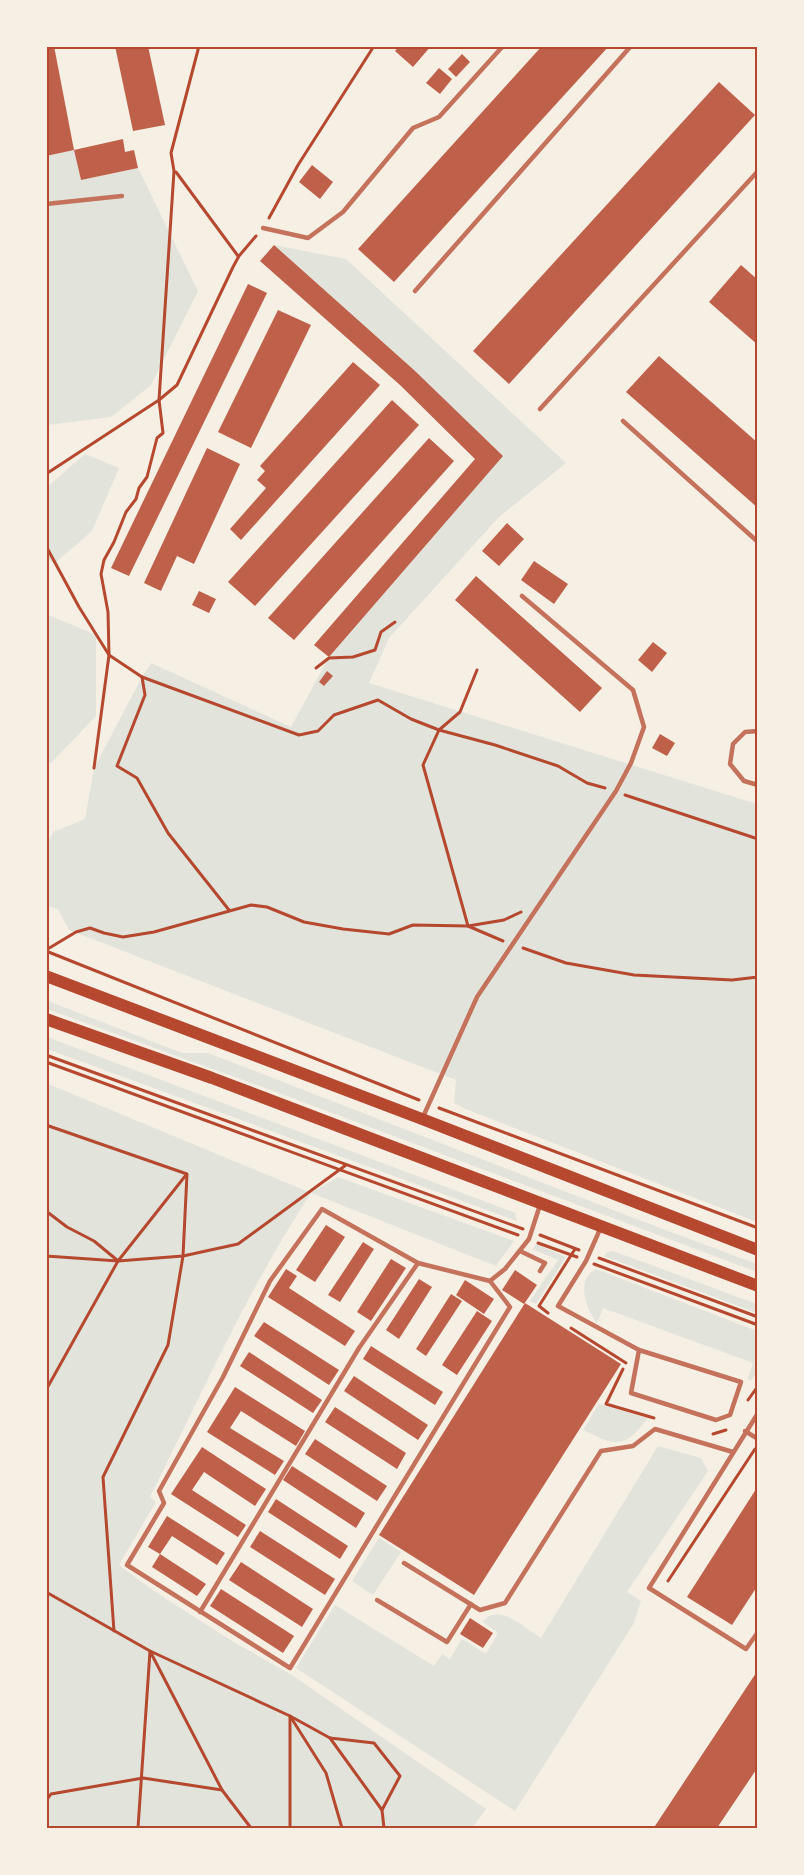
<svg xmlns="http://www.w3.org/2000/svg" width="804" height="1875" font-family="'PT Sans',sans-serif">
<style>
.green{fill:#e2e4dc}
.building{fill:#bf614a}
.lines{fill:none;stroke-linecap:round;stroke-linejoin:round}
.path{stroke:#b5482f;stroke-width:3}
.service{stroke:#c5725c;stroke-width:4.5}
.secondary{stroke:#b5482f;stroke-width:12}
.neatline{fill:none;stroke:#b5482f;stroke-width:2}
</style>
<rect width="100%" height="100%" fill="#f6efe4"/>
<g class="green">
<polygon points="74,150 81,180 138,168 198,291 151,385 111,417 47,425 46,156"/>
<polygon points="274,245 346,259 566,463 499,517 389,638 369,683 757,804 757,1222 468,1110 454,1103 456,1080 69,930 58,909 47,906 47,844 53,832 85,819 94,768 142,677 151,663 291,727 329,657 502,456 414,370"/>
<polygon points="85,454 119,468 92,531 55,563 47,559 46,488"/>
<polygon points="46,616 51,616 96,635 96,716 51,763 47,762"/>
<polygon points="48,1001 182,1053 208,1053 639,1220 757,1264 757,1272 284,1095 47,1009"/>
<polygon points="47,1037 515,1213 517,1221 47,1049"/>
<path d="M46 1083 311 1193 338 1177 514 1241 496 1266 311 1193C248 1289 201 1395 150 1497L156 1502 119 1565 154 1591 232 1641 292 1675 486 1809 472 1828H47Z"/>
<polygon points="536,1244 566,1257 536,1304 530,1301 558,1260 532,1249"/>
<polygon points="613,1251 757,1304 757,1313 604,1256 607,1252"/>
<path d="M596 1269 757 1331V1372L751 1381 748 1378 753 1363 603 1308 597 1323C586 1309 575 1280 596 1269Z"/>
<path d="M599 1404 648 1418C624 1449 617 1447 583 1430Z"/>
<path d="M658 1446 701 1458 708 1471 627 1592 641 1601 634 1623 515 1811 296 1668 335 1605 434 1666 442 1654 450 1659 462 1639 486 1654 498 1633 483 1622C498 1601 526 1629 541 1638Z"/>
<polygon points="379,1538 401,1552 373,1595 352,1581"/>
</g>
<g class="building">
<polygon points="46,46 54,46 74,150 46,156"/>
<polygon points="115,46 148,46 165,125 133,131"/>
<polygon points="399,46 431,46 413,67 395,51"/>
<polygon points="542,46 609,46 394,282 358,249"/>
<polygon points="462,54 470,62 456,77 448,69"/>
<polygon points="439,68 452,79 440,94 426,83"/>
<polygon points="719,82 755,115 509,384 473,351"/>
<polygon points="123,139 125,152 134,150 138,168 81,180 74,150"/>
<polygon points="312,165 333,182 320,199 299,182"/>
<polygon points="274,245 414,370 503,456 329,657 314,645 475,459 400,385 260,261"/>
<polygon points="741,265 758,280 758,345 709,302"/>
<polygon points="248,284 267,293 129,576 111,568"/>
<polygon points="278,310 311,325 251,448 218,432"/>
<polygon points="659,356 758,443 758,508 626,392"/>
<polygon points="353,362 380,385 241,540 230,529 266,488 257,480 265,471 260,466"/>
<polygon points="392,400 419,425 255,606 228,582"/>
<polygon points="429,438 454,461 294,640 268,618"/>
<polygon points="207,448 240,464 194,564 177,556 161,591 144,583"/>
<polygon points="507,523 524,539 499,566 482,551"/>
<polygon points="534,561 568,584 554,604 521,580"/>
<polygon points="476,576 602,688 580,712 455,600"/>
<polygon points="199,591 216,599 209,613 192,605"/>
<polygon points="653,642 667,653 652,672 638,660"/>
<polygon points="327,671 333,676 324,686 319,682"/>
<polygon points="660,734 675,743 667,756 652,748"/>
<polygon points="326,1225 345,1237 315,1282 296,1270"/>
<polygon points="363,1242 374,1249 340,1302 328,1295"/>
<polygon points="391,1259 406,1268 371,1321 357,1312"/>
<polygon points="286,1269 297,1276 289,1288 355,1331 345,1346 268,1297"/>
<polygon points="515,1270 537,1285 524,1304 502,1290"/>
<polygon points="419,1279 432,1287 399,1339 386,1330"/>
<polygon points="465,1280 494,1299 484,1314 456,1295"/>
<polygon points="451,1294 462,1301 426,1356 416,1349"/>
<polygon points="525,1303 621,1364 474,1595 379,1535"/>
<polygon points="477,1311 492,1321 457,1375 442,1365"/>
<polygon points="264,1322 339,1370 329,1385 254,1336"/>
<polygon points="371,1346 443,1392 435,1405 363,1359"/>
<polygon points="249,1352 322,1400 313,1413 240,1366"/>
<polygon points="354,1376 428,1425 418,1440 344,1391"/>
<polygon points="235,1387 305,1431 296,1446 241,1411 230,1428 284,1461 275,1475 207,1432"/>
<polygon points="335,1407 406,1453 397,1469 325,1422"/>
<polygon points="315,1439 387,1486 377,1501 305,1454"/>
<polygon points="202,1447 266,1489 255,1506 204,1472 192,1490 246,1525 238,1537 171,1494"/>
<polygon points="292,1466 365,1513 356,1528 283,1480"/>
<polygon points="758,1486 758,1585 732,1625 687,1597"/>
<polygon points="276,1499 348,1546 340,1559 268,1512"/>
<polygon points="167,1516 225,1553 217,1565 172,1536 160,1554 206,1584 197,1596 152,1567 160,1554 148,1547"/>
<polygon points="260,1531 335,1579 325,1595 250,1547"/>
<polygon points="241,1562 313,1609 302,1627 229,1580"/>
<polygon points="221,1589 294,1636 283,1653 210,1606"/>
<polygon points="470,1618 493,1633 483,1648 460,1634"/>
<polygon points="758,1670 758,1767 717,1828 658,1828 655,1826"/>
</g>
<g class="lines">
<g class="path">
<polyline points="199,46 171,153 174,171 159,400 163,433 157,438 147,477 139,488 136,499 126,512 114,542 104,560 101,574 108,612 109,655 142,677 299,735 318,731 334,715 378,700 411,719 439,730 495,745 558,766 587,783 605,788"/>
<polyline points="176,172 238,256"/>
<polyline points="269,218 298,165 374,46"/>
<polyline points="46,474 159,400 177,385 233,267 239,256 256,236"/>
<polyline points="46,546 79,607 109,655 94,768"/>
<polyline points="316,668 329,658 353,657 375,650 381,632 395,622"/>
<polyline points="477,670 460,712 439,730 423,765 468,926 503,941"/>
<polyline points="142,677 145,695 117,766 137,778 168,833 229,910"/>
<polyline points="625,795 758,839"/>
<polyline points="523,948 566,963 634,975 732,980 758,977"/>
<polyline points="46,950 76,932 90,928 104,933 123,937 154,932 251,905 267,907 304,922 343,929 389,934 413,925 468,926 504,920 521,912"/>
<polyline points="46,951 419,1100"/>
<polyline points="46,1055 523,1229"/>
<polyline points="46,1062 518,1235"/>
<polyline points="439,1108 758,1228"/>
<polyline points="46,1125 187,1174 183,1256 168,1345 103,1477 114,1631"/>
<polyline points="46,1211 67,1227 94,1241 117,1260"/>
<polyline points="540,1235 579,1250"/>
<polyline points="538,1243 577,1257"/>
<polyline points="46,1256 118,1261 183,1256 238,1244 346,1165"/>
<polyline points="599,1258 758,1317"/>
<polyline points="594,1264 758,1325"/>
<polyline points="548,1313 539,1306 575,1249"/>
<polyline points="571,1328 626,1363"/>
<polyline points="623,1369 606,1404 654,1418"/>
<polyline points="46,1390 118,1261 186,1175"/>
<polyline points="748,1400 758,1386"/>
<polyline points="713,1434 726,1430"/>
<polyline points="668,1581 755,1449"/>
<polyline points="46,1592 150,1651 138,1828"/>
<polyline points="150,1651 290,1716 326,1773 342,1828"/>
<polyline points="151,1653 222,1790 251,1828"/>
<polyline points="330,1738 374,1743 400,1776 382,1810"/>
<polyline points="46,1801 51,1794 143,1778 222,1790"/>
<polyline points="290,1828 290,1716 330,1738 382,1810 384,1828"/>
</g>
<g class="service">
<polyline points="46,204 122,196"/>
<polyline points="263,228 308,238 343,212 413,128 439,117 503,46"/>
<polyline points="415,291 631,46"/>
<polyline points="540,409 758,171"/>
<polyline points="623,421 758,542"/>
<polyline points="758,731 745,732 733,744 730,764 744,781 758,785"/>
<polyline points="423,1117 477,997 616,791 631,763 644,727 633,690 522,596"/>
<polygon points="322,1209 418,1263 490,1281 510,1307 290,1668 127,1565 164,1503 159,1491 223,1377 270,1281"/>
<polyline points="601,1227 586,1261 558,1306 639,1350 741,1382 730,1415 716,1420 631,1393 639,1350"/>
<polyline points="520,1251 545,1263 540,1271"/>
<polyline points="490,1281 505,1269 529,1239 540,1205"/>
<polyline points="758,1413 649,1588 746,1649 758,1632"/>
<polyline points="745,1431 758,1439"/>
<polyline points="404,1563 480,1610 505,1603 601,1451 633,1446 655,1429 733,1452"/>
<polyline points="377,1600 447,1642 471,1604"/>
<polyline points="200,1612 359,1348 418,1263"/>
</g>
<g class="secondary">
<polyline points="46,976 422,1119 758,1250"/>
<polyline points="46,1019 212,1078 758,1286"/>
</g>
</g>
<rect width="804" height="1875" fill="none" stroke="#f6efe4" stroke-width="96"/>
<rect x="48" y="48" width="708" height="1779" class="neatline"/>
</svg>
